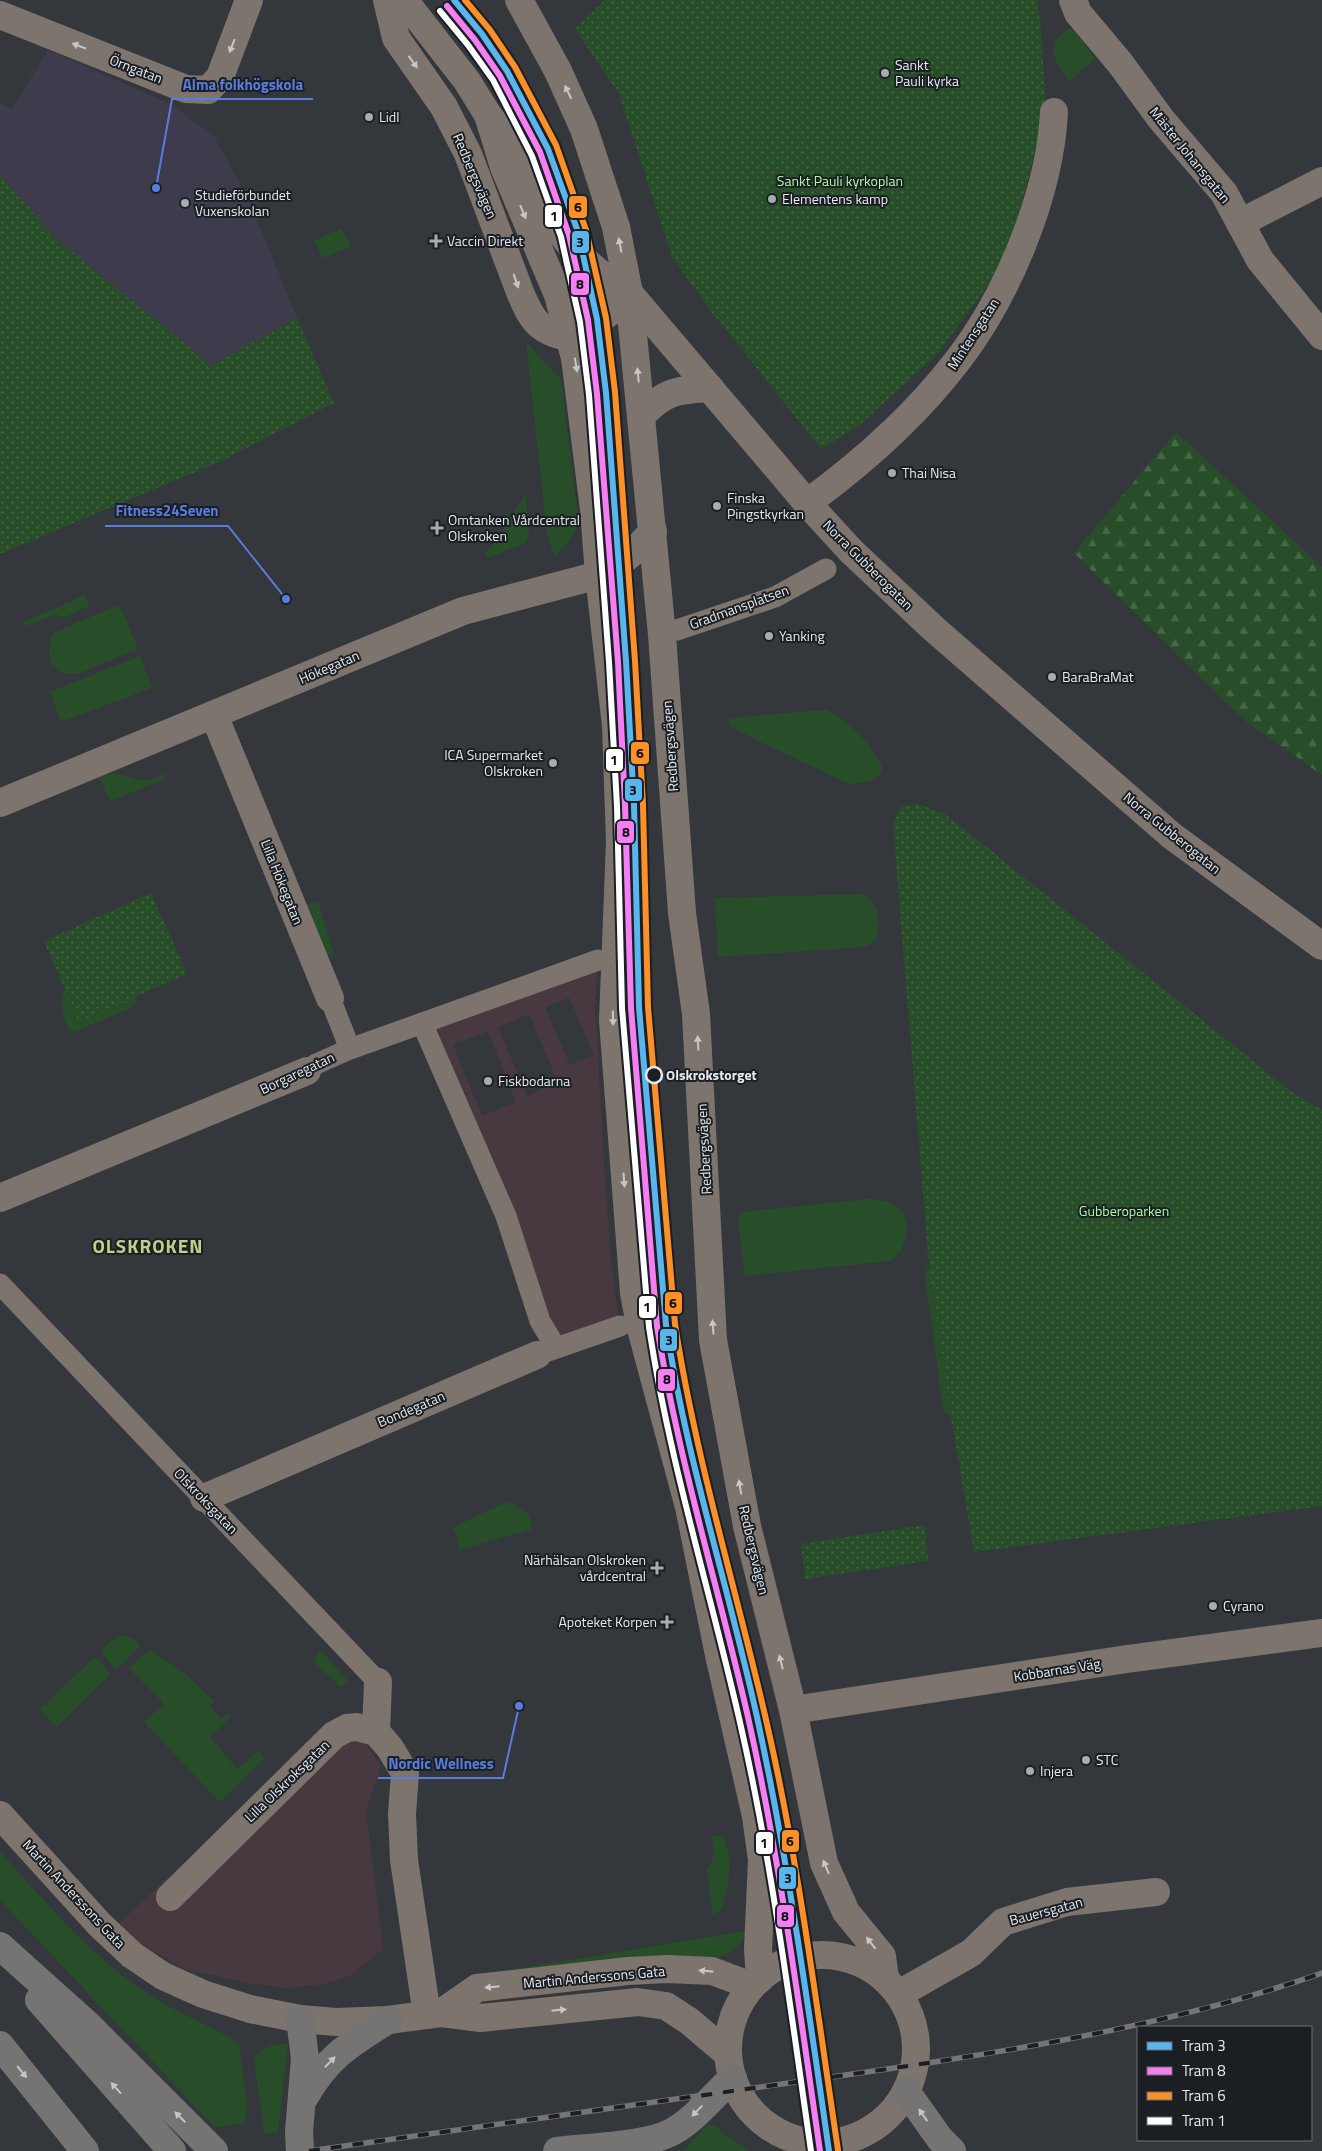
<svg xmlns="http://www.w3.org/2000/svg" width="1322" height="2151" font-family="'Titillium Web',sans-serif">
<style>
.commercial{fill:#483941;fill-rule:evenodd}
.education{fill:#3e3c4c}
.grass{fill:#284e29}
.forest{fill:url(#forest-firs)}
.park{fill:url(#park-dots)}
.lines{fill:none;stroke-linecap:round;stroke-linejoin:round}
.pedestrian{stroke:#7c746d;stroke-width:21}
.minor{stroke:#7c746d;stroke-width:28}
.tertiary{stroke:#7c746d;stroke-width:28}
.motorway{stroke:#757473;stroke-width:28}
.rail-casing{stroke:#777574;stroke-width:5.5}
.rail{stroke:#1b1f23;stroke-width:4;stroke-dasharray:11;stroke-linecap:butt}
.tram-1-casing{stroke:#1b1f23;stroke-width:10}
.tram-2-casing{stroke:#1b1f23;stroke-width:10}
.tram-3-casing{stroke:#1b1f23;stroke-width:10}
.tram-4-casing{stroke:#1b1f23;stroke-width:10}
.tram-1{stroke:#5ab5ed;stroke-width:6}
.tram-2{stroke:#f57ef5;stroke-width:6}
.tram-3{stroke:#fb8f28;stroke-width:6}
.tram-4{stroke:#fff;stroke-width:6}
.oneway{fill:#c5c7c8}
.oneway2{fill:#c3c7ca}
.poi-dot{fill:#a6acb1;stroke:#1b1f23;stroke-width:2}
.stop-dot{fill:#1b1f23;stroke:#e4eaef;stroke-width:2.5}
.labels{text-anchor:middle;stroke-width:4;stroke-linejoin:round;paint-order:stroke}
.poi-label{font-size:14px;fill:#e4eaef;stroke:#1b1f23;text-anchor:start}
.street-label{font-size:14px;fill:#e4eaef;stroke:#1b1f23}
.park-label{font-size:14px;fill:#a8fba5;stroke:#1b1f23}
.stop-label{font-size:14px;font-weight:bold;fill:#e4eaef;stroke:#1b1f23;text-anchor:start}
.district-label{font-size:19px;font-weight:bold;letter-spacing:1px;fill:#bcd288;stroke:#1b1f23}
.leader{fill:none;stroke:#597ddf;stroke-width:2}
.callout-dot{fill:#597ddf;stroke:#1b1f23;stroke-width:2}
.callout-label{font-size:15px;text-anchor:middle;font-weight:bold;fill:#597ddf;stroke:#1b1f23;stroke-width:4;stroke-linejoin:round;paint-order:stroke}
.line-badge{stroke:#1b1f23;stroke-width:2}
.pale-badge-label{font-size:14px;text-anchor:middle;font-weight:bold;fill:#111}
</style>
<defs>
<pattern id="forest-firs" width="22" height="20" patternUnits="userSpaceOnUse" patternTransform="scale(1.25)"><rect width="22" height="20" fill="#284e29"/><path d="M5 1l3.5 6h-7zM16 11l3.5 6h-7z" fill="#476848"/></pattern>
<pattern id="park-dots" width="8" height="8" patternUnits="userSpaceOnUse" patternTransform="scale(1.25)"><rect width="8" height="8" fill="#284e29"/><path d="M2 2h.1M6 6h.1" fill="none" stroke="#476848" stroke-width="1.8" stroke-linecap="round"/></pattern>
</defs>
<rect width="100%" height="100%" fill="#34383d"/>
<g class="commercial">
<path d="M598 960 595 1004 603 1146 611 1261 620 1326 556 1348 422 1023ZM569 997 594 1055 570 1065 545 1007ZM529 1014 558 1082 527 1096 498 1027ZM488 1031 516 1102 482 1116 453 1045Z"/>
<polygon points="346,1712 381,1767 366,1810 383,1949 351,1975 323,1984 287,1988 248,1983 185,1969 114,1928"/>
</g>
<polygon class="education" points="48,50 170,104 214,136 251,205 297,318 210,366 202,357 55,238 0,175 0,103 12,109"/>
<g class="grass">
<path d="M1068 29H1073L1095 59 1069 81C1055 63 1044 45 1068 29Z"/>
<polygon points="341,228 351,246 323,258 314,241"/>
<path d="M526 342 561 380 578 518C577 533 567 546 555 555L553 553 547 532Z"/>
<polygon points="526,494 529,537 525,543 487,558 485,553 495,542"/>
<polygon points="85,595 89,606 63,618 57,614 25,626 24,622"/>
<polygon points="114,607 118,607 123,612 137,647 135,650 78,674 63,674 52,664 49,655 51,636 57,631"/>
<polygon points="140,656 152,688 61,722 50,692"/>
<path d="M827 710C847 718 873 747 882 766V772L872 781 849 784 732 728 729 723V718Z"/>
<path d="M114 773C134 777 144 786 163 774L165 776V779L110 801 99 776Z"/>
<path d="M863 894C880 900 880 925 876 940L865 947 718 957 715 906 716 898Z"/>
<polygon points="311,903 317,903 319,905 334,954 325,956 305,906"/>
<path d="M70 984 136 995V1003L131 1008 74 1032C64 1028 62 1009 62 999 62 994 67 988 70 984Z"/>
<path d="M868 1199C876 1200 884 1200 891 1203 915 1215 909 1249 890 1261L745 1276 738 1219 739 1215 743 1212Z"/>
<polygon points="927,1269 987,1271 956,1416 946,1414 943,1408 925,1276"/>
<polygon points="509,1501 529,1515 532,1529 459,1550 457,1535 452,1528"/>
<path d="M123 1635 135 1639 140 1646 116 1669 102 1654C103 1645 114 1637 123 1635Z"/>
<polygon points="150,1650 184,1673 214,1701 210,1706 221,1719 227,1714 230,1717 210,1737 237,1769 259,1751 265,1758 220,1802 144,1722 163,1705 162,1701 129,1668"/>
<polygon points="320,1650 348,1681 341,1687 315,1664 316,1655"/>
<polygon points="94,1658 97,1658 110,1674 56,1727 40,1709"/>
<path d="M722 1835C734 1856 729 1886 722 1909L713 1916 707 1871 714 1856 712 1836Z"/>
<path d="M0 1852C43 1899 84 1948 136 1986 168 2010 206 2022 239 2044L247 2104 245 2113 246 2123 215 2127 0 1900Z"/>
<path d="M745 1931C744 1946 725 1955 712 1960L477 1975Z"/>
<polygon points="288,2043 278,2132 264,2134 254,2058 267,2047"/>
<polygon points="708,2125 717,2125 721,2132 750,2151 683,2151"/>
</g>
<polygon class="forest" points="1176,432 1322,567 1322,775 1243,719 1074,553"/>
<g class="park">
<polygon points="605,0 1036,0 1040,18 1046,108 1008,258 938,353 861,424 821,449 710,310 672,257 619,94 575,29"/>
<polygon points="0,175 55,238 202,357 210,366 297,318 334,403 219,462 0,554"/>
<polygon points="918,804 945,814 1292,1092 1322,1110 1322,1506 974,1552 950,1411 928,1255 893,824 902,806"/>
<polygon points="151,893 187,974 79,1022 44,941"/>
<polygon points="925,1525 928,1561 805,1579 801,1544"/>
</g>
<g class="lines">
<g class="pedestrian">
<polyline points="677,630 775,597 826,569"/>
<polyline points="330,998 350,1049"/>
<polyline points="422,1023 506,1216 540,1321 556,1348"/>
<polyline points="307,1071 316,1064 350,1049 598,960"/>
<polyline points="0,1284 378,1682"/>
<polyline points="542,1353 620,1326"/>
</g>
<g class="minor">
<polyline points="1073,0 1078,13 1120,63 1161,119 1224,193 1260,260 1322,336"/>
<polyline points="0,15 186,89 208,90 220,77 249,0"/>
<path d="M488 115C499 129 513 143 522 158 533 178 539 201 552 220 571 251 598 275 629 293L807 503 851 551 934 629 1172 836 1322 946"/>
<polyline points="1240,223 1322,181"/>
<path d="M642 415C665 391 677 390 710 388"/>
<path d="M807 503C862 463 916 415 958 360 1008 295 1050 194 1054 112"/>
<polyline points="214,715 330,998"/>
<path d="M0 803 463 611 599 575C622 564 636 550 653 531"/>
<polyline points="0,1198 307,1071"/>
<polyline points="204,1498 537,1355"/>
<polyline points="793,1710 1127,1659 1322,1633"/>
<polyline points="376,1732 378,1682"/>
<polyline points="0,1815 100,1925 132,1955 163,1976 203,1994 250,2009 300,2019 336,2022 388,2020 441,2013 481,2018 638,2002 666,2006 689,2021 728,2054"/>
<polyline points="170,1897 334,1735 347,1728 357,1727 376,1732 390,1748 405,1773 402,1814 404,1860 427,2015"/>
<polyline points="899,1994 971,1953 1003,1922 1067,1902 1156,1892"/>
<polyline points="441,2013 477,1988 628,1971 667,1969 712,1971 752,1986"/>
</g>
<g class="tertiary">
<path d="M387 0 396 38 444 107 468 154 520 292C532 321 539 332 571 338L610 312 629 293"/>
<polyline points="404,0 467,81 488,115 504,167 558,295 575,358 594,509 599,575 616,726 620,841 613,1021 634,1293 640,1325 689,1507 719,1655 756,1816 762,1860 758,1949 760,1979"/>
<polyline points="519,0 558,71 584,129 616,227 629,293 662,635 682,913 696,1014 713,1340 747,1526 793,1710 824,1863 846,1912 882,1956 885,1979"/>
<circle cx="822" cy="2049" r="94"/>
</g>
<g class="motorway">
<polyline points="0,1946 88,2025 214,2151"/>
<polyline points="39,2000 172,2151"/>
<polyline points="300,2019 305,2058 299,2132 300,2151"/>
<polyline points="0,2045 85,2151"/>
<polyline points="906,2091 940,2139 952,2151"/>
<path d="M304 2098C328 2056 349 2045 388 2020"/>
<path d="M557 2151C588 2147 646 2146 672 2132 695 2120 713 2095 733 2078"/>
</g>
<g class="rail-casing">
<path id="rail" d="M309 2151C471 2128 634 2105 796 2082 974 2057 1152 2032 1322 1973"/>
</g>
<use href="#rail" class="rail"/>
<g class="tram-1-casing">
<path id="tram-1" d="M454 0 482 34 507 71 548 149 578 232 597 319 606 393 626 661 634 805 639 1007 666 1325C686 1458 728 1585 757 1717 788 1860 808 2006 829 2151"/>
</g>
<g class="tram-2-casing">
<path id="tram-2" d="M447 6 475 40 500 76 540 152 569 235 588 320 597 394 618 662 625 805 631 1008 657 1326C678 1459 718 1586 748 1717 780 1860 799 2006 820 2151"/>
</g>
<g class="tram-3-casing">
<path id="tram-3" d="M465 0 490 30 515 67 556 145 586 230 606 318 615 392 635 661 643 805 648 1007 675 1324C695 1455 734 1582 764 1711 798 1856 816 2003 838 2150"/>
</g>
<g class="tram-4-casing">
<path id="tram-4" d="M440 11 468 45 493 80 532 156 561 237 580 322 589 395 609 662 617 806 622 1008 649 1327C669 1460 709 1587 739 1718 772 1861 790 2006 811 2151"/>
</g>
<use href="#tram-1" class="tram-1"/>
<use href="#tram-2" class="tram-2"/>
<use href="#tram-3" class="tram-3"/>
<use href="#tram-4" class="tram-4"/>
</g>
<defs><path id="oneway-solid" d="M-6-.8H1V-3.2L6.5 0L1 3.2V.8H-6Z" transform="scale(1.25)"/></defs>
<g class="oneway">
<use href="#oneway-solid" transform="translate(79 46) rotate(-159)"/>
<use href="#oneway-solid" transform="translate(232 46) rotate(111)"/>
<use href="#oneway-solid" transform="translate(413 62) rotate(54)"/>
<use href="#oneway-solid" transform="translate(568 92) rotate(-116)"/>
<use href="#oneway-solid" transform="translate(523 212) rotate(67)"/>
<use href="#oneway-solid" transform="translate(620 245) rotate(-101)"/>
<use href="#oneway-solid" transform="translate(516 281) rotate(71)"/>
<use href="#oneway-solid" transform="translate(576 365) rotate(81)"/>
<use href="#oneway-solid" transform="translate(638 375) rotate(-96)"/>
<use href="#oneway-solid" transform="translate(613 1018) rotate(89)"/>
<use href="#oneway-solid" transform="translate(698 1043) rotate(-93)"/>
<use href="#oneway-solid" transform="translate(624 1180) rotate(86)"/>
<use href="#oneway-solid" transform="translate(713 1327) rotate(-94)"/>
<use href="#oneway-solid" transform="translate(740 1487) rotate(-100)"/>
<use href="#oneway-solid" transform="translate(781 1662) rotate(-104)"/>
<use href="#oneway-solid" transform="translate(826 1867) rotate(-112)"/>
<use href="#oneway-solid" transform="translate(871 1943) rotate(-128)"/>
<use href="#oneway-solid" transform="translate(706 1971) rotate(-174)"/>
<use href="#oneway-solid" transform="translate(492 1987) rotate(174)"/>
<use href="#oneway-solid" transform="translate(559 2010) rotate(-6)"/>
</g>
<g class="oneway2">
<use href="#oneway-solid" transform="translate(330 2062) rotate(-46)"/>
<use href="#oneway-solid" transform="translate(22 2072) rotate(51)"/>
<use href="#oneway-solid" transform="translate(116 2088) rotate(-132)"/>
<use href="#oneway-solid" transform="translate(697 2111) rotate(134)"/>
<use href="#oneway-solid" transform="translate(923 2115) rotate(-125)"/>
<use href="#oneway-solid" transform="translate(180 2117) rotate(-135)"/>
</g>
<g class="poi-dot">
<circle cx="885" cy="73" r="5"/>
<circle cx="369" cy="117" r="5"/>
<circle cx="772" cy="199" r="5"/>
<circle cx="185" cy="203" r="5"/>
<path d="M433.5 233.5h5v5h5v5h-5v5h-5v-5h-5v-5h5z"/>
<circle cx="892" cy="473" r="5"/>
<circle cx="717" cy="506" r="5"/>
<path d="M434.5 520.5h5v5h5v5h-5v5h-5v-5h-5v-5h5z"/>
<circle cx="769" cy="636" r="5"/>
<circle cx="1052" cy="677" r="5"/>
<circle cx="553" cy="763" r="5"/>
<circle cx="488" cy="1081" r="5"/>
<path d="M654.5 1560.5h5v5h5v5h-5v5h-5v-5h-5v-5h5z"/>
<circle cx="1213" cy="1606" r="5"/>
<path d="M664.5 1614.5h5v5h5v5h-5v5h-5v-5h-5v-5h5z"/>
<circle cx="1086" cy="1760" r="5"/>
<circle cx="1030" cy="1771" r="5"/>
</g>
<circle class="stop-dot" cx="654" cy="1075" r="8"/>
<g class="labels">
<g class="poi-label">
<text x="895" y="70">Sankt<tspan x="895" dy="16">Pauli kyrka</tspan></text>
<text x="379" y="122">Lidl</text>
<text x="195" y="200">Studieförbundet<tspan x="195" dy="16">Vuxenskolan</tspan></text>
<text x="782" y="204">Elementens kamp</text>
<text x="447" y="246">Vaccin Direkt</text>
<text x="902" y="478">Thai Nisa</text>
<text x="727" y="503">Finska<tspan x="727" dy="16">Pingstkyrkan</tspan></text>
<text x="448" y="525">Omtanken Vårdcentral<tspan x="448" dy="16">Olskroken</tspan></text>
<text x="779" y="641">Yanking</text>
<text x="1062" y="682">BaraBraMat</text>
<text x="543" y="760" text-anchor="end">ICA Supermarket<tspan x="543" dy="16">Olskroken</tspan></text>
<text x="498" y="1086">Fiskbodarna</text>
<text x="646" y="1565" text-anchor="end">Närhälsan Olskroken<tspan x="646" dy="16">vårdcentral</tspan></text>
<text x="1223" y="1611">Cyrano</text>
<text x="657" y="1627" text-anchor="end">Apoteket Korpen</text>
<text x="1096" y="1765">STC</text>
<text x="1040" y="1776">Injera</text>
</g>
<g class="street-label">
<text transform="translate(136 69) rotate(21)" y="5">Örngatan</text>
<text transform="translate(1190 155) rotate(51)" y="5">Mäster Johansgatan</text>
<text transform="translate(475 176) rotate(67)" y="5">Redbergsvägen</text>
<text transform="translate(973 334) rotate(-57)" y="5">Mintensgatan</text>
<text transform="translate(868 565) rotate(45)" y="5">Norra Gubberogatan</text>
<text transform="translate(739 607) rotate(-20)" y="5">Gradmansplatsen</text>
<text transform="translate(329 667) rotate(-23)" y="5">Hökegatan</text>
<text transform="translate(670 746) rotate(-94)" y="5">Redbergsvägen</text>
<text transform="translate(1172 833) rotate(39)" y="5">Norra Gubberogatan</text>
<text transform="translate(282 882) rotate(68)" y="5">Lilla Hökegatan</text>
<text transform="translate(297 1073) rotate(-25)" y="5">Borgaregatan</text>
<text transform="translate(704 1149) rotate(-93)" y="5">Redbergsvägen</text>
<text transform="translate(411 1409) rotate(-23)" y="5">Bondegatan</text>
<text transform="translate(206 1501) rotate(46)" y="5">Olskroksgatan</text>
<text transform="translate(754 1550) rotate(77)" y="5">Redbergsvägen</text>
<text transform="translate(1057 1670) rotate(-9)" y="5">Kobbarnas Väg</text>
<text transform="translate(287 1781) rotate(-44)" y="5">Lilla Olskroksgatan</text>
<text transform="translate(74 1894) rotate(47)" y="5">Martin Anderssons Gata</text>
<text transform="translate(1046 1911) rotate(-15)" y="5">Bauersgatan</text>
<text transform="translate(594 1977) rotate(-5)" y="5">Martin Anderssons Gata</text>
</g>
<g class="park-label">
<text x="840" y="186">Sankt Pauli kyrkoplan</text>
<text x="1124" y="1216">Gubberoparken</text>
</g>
<g class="stop-label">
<text x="666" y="1080">Olskrokstorget</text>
</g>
<g class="district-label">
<text x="148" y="1253">OLSKROKEN</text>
</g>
</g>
<path class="leader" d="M156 188L172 99H313M286 599L228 526H105M519 1706L503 1778H378"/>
<g class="callout-dot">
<circle cx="156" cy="188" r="5"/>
<circle cx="286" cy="599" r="5"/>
<circle cx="519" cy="1706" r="5"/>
</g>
<g class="callout-label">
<text x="243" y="90">Alma folkhögskola</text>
<text x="167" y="516">Fitness24Seven</text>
<text x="441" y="1769">Nordic Wellness</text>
</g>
<g class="line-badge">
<rect x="568" y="195" width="20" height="24" rx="5" fill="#fb8f28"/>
<rect x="544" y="204" width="19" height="24" rx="5" fill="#fff"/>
<rect x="571" y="230" width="19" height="24" rx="5" fill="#5ab5ed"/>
<rect x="570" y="272" width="20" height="24" rx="5" fill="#f57ef5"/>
<rect x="630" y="741" width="20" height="24" rx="5" fill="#fb8f28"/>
<rect x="605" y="748" width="19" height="24" rx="5" fill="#fff"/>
<rect x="624" y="778" width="19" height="24" rx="5" fill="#5ab5ed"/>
<rect x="616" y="820" width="19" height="24" rx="5" fill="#f57ef5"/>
<rect x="664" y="1291" width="19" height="24" rx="5" fill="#fb8f28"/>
<rect x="638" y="1295" width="19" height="24" rx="5" fill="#fff"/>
<rect x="659" y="1328" width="19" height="24" rx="5" fill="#5ab5ed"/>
<rect x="657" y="1368" width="19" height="24" rx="5" fill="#f57ef5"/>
<rect x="781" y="1829" width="19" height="24" rx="5" fill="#fb8f28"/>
<rect x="755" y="1831" width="19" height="24" rx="5" fill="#fff"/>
<rect x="778" y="1866" width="19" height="24" rx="5" fill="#5ab5ed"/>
<rect x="776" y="1904" width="19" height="24" rx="5" fill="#f57ef5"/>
</g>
<g class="pale-badge-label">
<text x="578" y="212">6</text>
<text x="554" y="221">1</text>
<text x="580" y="247">3</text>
<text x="580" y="289">8</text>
<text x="640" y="758">6</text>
<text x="614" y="765">1</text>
<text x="633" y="795">3</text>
<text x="626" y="837">8</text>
<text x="673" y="1308">6</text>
<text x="647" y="1312">1</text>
<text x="669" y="1345">3</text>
<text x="667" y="1384">8</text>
<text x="790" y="1846">6</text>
<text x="764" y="1848">1</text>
<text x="788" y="1883">3</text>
<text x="785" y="1921">8</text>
</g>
<rect x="1137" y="2026" width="175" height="115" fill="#1b1f23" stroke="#6b7075"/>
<rect x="1147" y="2042" width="25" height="8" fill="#5ab5ed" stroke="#6b7075"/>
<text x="1182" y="2051" font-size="15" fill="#e4eaef">Tram 3</text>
<rect x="1147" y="2067" width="25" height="8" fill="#f57ef5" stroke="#6b7075"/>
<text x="1182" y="2076" font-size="15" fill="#e4eaef">Tram 8</text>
<rect x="1147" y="2092" width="25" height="8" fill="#fb8f28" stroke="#6b7075"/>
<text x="1182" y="2101" font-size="15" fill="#e4eaef">Tram 6</text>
<rect x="1147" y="2117" width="25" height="8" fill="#ffffff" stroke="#6b7075"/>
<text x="1182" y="2126" font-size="15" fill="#e4eaef">Tram 1</text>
</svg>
